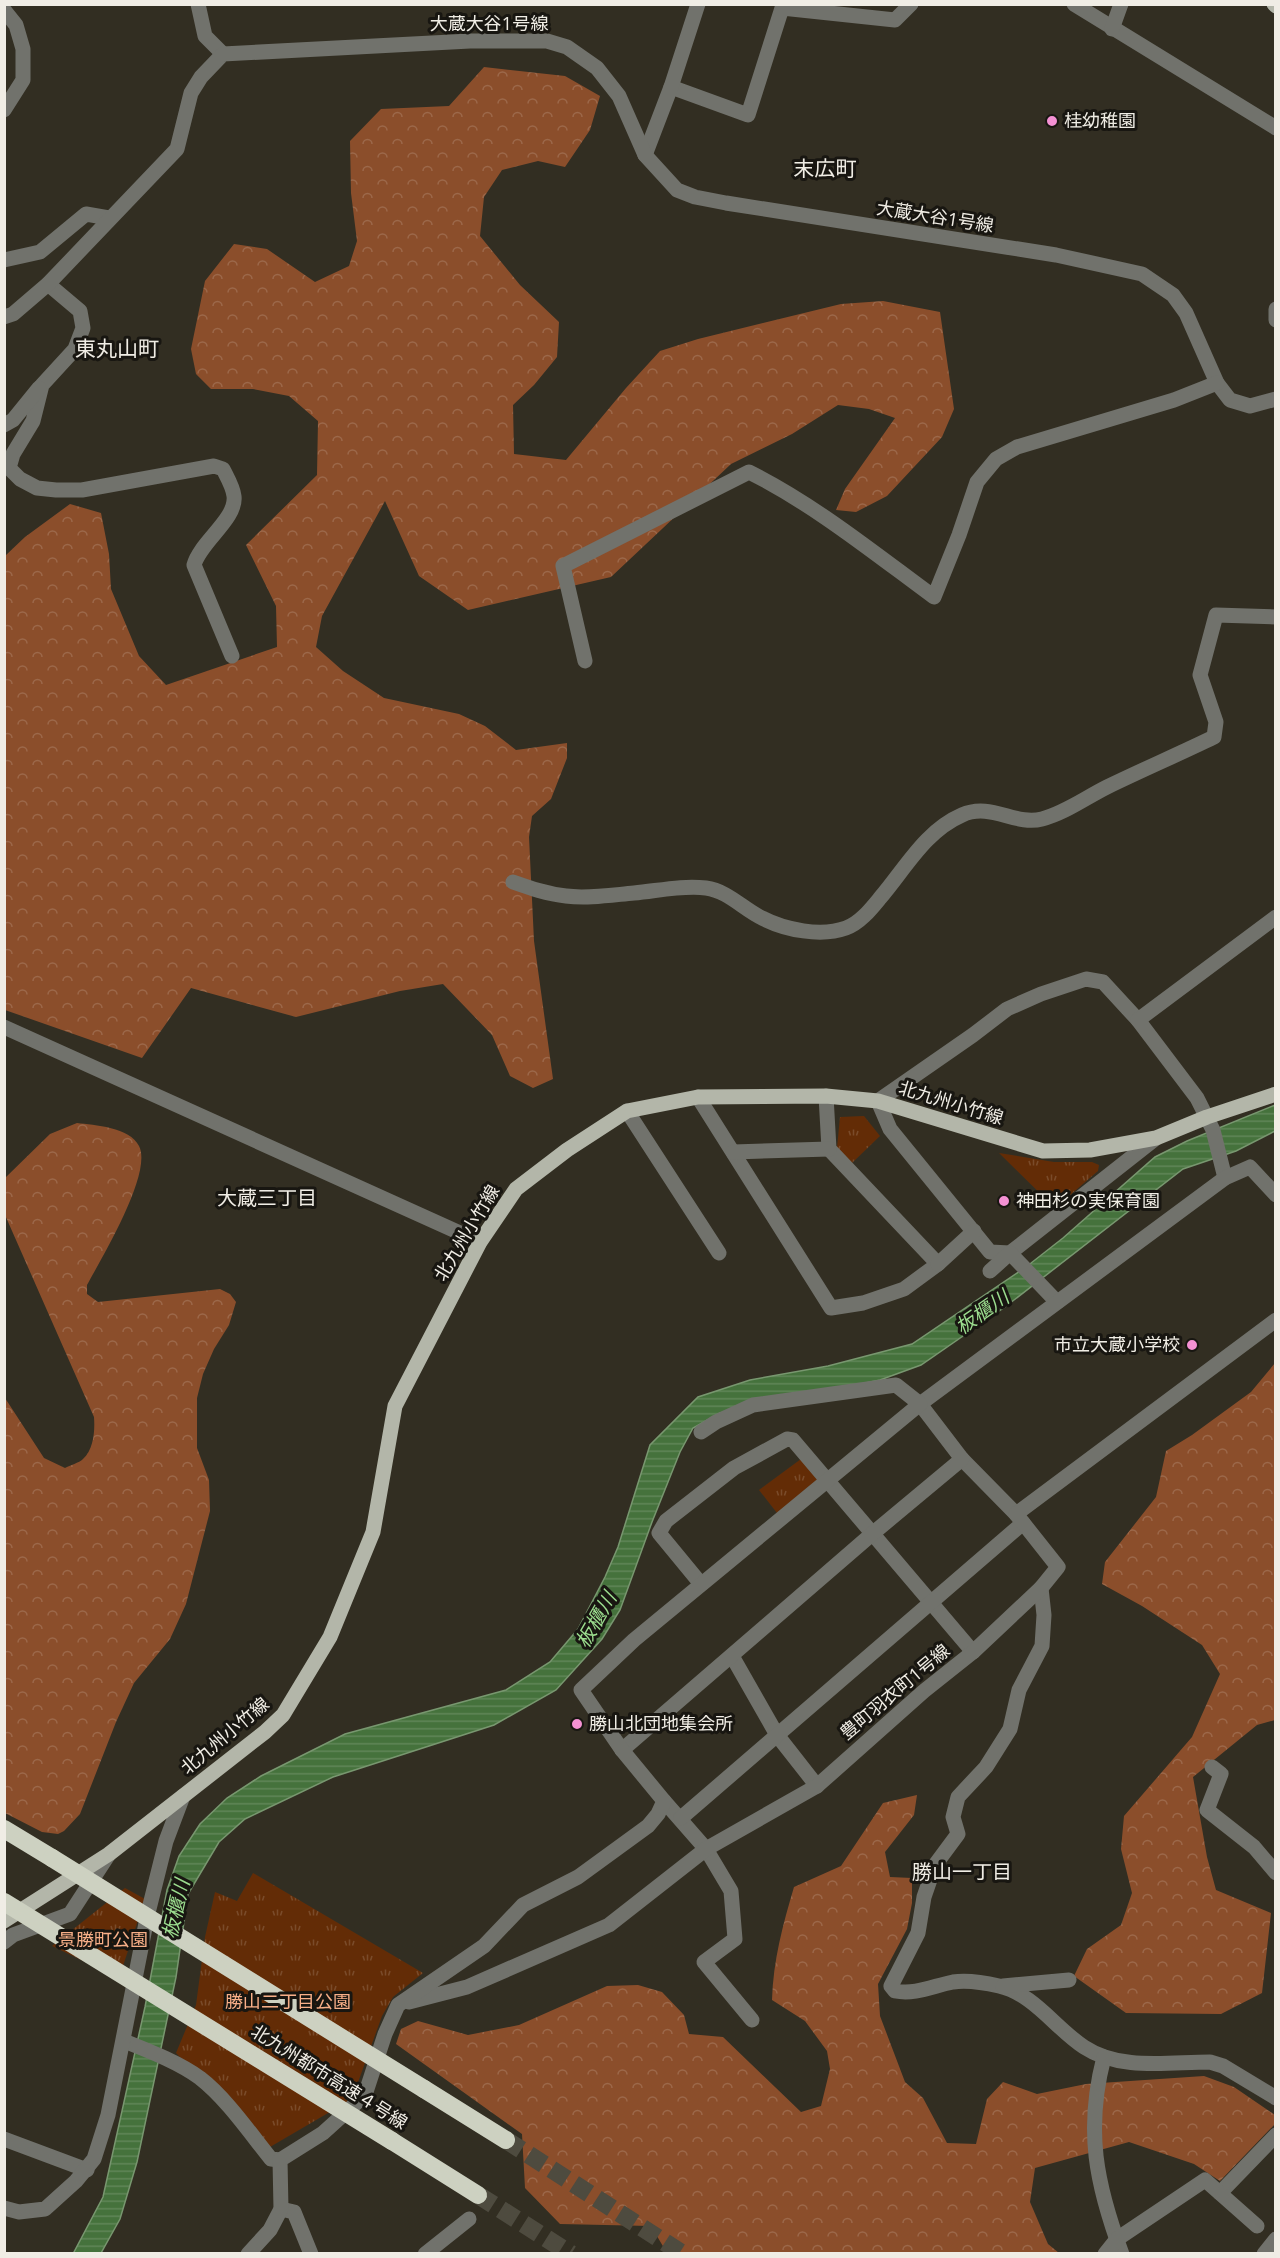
<svg xmlns="http://www.w3.org/2000/svg" width="1280" height="2258" font-family="'Open Sans','Noto Sans JP',sans-serif">
<style>
.grass{fill:url(#grass-tufts)}
.forest{fill:url(#forest-crowns)}
.water{fill:url(#water-rules);stroke:#78976f;stroke-width:1.5}
.lines{fill:none;stroke-linecap:round;stroke-linejoin:round}
.highway-tunnel{stroke:#4e4b3f;stroke-width:18;stroke-dasharray:18 9;stroke-linecap:butt}
.minor{stroke:#71726c;stroke-width:15}
.major{stroke:#b3b6a9;stroke-width:15}
.highway{stroke:#cdd1c1;stroke-width:18}
.highway-bridge{stroke:#cdd1c1;stroke-width:18}
.poi-dot{fill:#f491d3;stroke:#181611;stroke-width:2}
.labels{text-anchor:middle;stroke-width:6;stroke-linejoin:round;paint-order:stroke}
.street-label{font-size:18px;fill:#f0ede5;stroke:#181611}
.poi-label{font-size:18px;fill:#f0ede5;stroke:#181611;text-anchor:start}
.park-label{font-size:18px;fill:#f8af88;stroke:#181611}
.neighbourhood-label{font-size:20px;fill:#f0ede5;stroke:#181611}
.water-label{font-size:20px;font-style:italic;fill:#9bdc8e;stroke:#181611}
.quarter-label{font-size:21px;fill:#f0ede5;stroke:#181611}
</style>
<defs>
<pattern id="grass-tufts" width="24" height="20" patternUnits="userSpaceOnUse" patternTransform="scale(1.5)"><rect width="24" height="20" fill="#632c06"/><path d="M3 7l-1-3M5 7V3M7 7l1-3M15 17l-1-3M17 17v-4M19 17l1-3" fill="none" stroke="#7a4b2a"/></pattern>
<pattern id="forest-crowns" width="20" height="18" patternUnits="userSpaceOnUse" patternTransform="scale(1.5)"><rect width="20" height="18" fill="#8b4e2b"/><path d="M2 6a3 3 0 1 1 6 0M12 15a3 3 0 1 1 6 0" fill="none" stroke="#9c684a"/></pattern>
<pattern id="water-rules" width="6" height="5" patternUnits="userSpaceOnUse" patternTransform="scale(1.5)"><rect width="6" height="5" fill="#45723c"/><path d="M0 2.5h6" fill="none" stroke="#608658"/></pattern>
</defs>
<rect width="100%" height="100%" fill="#322e22"/>
<g class="grass">
<polygon points="864,1116 880,1136 852,1163 837,1148 840,1117"/>
<polygon points="999,1153 1054,1162 1092,1162 1099,1165 1098,1171 1055,1208"/>
<polygon points="801,1459 818,1479 777,1513 759,1490"/>
<polygon points="253,1873 423,1973 393,1997 382,2016 352,2099 270,2147 265,2146 176,2053 196,2005 205,1937 215,1892 237,1901"/>
<polygon points="125,1888 145,1899 119,1978 52,1946"/>
</g>
<g class="forest">
<polygon points="484,67 565,76 600,96 590,130 565,167 538,161 502,170 484,197 480,236 520,285 559,322 557,357 534,385 513,405 514,454 566,460 626,388 660,351 698,339 841,304 883,301 940,312 954,409 942,437 887,496 856,512 836,510 845,489 895,418 869,409 838,405 792,434 731,464 611,577 468,610 419,576 385,501 322,616 316,647 343,671 384,698 459,714 485,726 516,750 567,743 567,758 551,799 532,816 529,837 534,941 553,1079 533,1088 510,1076 492,1035 443,984 400,991 296,1017 191,988 142,1058 5,1010 5,556 25,537 70,504 101,513 109,554 111,589 139,656 166,685 277,647 276,606 246,545 317,475 318,421 289,396 253,389 211,389 196,374 191,349 205,281 234,244 267,249 315,282 349,266 357,241 351,193 350,141 381,109 449,106"/>
<path d="M77 1123C94 1125 130 1127 139 1146 153 1173 101 1259 87 1285V1294L98 1302 220 1289 230 1294 236 1302 229 1325 214 1349 203 1374 197 1398V1448L209 1480 210 1511 186 1604 170 1639 134 1683 116 1722 80 1814 64 1831 58 1834 42 1832 5 1813V1398L44 1458 65 1468C70 1465 79 1463 83 1459 94 1449 95 1430 94 1417L5 1215 4 1179 50 1134Z"/>
<polygon points="1275,1363 1275,1720 1257,1725 1193,1777 1207,1857 1216,1890 1271,1913 1262,1993 1221,2014 1126,2013 1074,1976 1087,1949 1121,1925 1132,1893 1121,1849 1124,1816 1192,1737 1220,1674 1202,1645 1142,1606 1102,1584 1105,1562 1156,1497 1166,1451 1192,1435 1251,1392"/>
<path d="M917 1795 914 1815 885 1852 890 1877 912 1878V1903L907 1929 878 1984 880 2016 905 2082 923 2098 947 2143 976 2144 987 2099 1003 2082 1037 2094 1086 2084 1204 2076 1234 2087 1275 2115V2124L1220 2181 1194 2164 1129 2142 1035 2168 1030 2202 1048 2244 1059 2253H667L651 2226 560 2224 525 2188 522 2134 396 2044 401 2029 418 2021 468 2035 519 2025 607 1986 638 1985 662 1992 684 2015 689 2034 723 2037 801 2112 821 2106 830 2069 827 2051 805 2021 772 2000C773 1961 783 1924 794 1887L841 1866 883 1803Z"/>
</g>
<polygon class="water" points="1275,1105 1275,1131 1236,1151 1183,1169 1005,1307 921,1365 880,1380 720,1413 693,1428 680,1452 652,1522 620,1610 602,1639 556,1690 494,1725 333,1777 245,1819 219,1842 188,1894 176,1977 137,2162 120,2219 101,2253 73,2254 103,2197 145,2007 167,1890 179,1856 200,1824 227,1798 261,1776 345,1734 506,1690 550,1662 578,1629 605,1577 618,1547 650,1445 698,1397 750,1380 828,1366 912,1344 1026,1267 1063,1238 1155,1157 1187,1141"/>
<g class="lines">
<g class="highway-tunnel">
<polyline points="506,2140 683,2254"/>
<polyline points="478,2195 571,2254"/>
</g>
<g class="minor">
<polyline points="198,4 205,36 223,54"/>
<polyline points="1074,4 1276,128"/>
<polyline points="4,10 16,25 23,49 23,80 4,110"/>
<polyline points="1112,29 1121,4"/>
<polyline points="671,87 748,115 782,8 895,20 911,4"/>
<polyline points="645,155 671,87 698,4"/>
<polyline points="4,260 40,252 86,214 109,218"/>
<path d="M48 284 80 311 83 328 75 349 42 385 33 421 13 454 9 468 20 479 37 488 56 490H82L214 466 223 469C227 477 233 487 234 496 237 519 200 542 194 565L232 656"/>
<polyline points="1276,309 1276,320"/>
<polyline points="4,317 13,314 48,284 177,149 191,93 201,77 223,54 470,41 547,41 567,47 597,68 619,96 645,155 677,190 695,197 726,203 1056,255 1142,274 1173,295 1186,313 1217,383 1230,400 1250,406 1276,399"/>
<polyline points="4,425 13,420 39,388"/>
<path d="M585 661 563 566 749 472C815 505 874 553 934 597L959 535 977 482 996 459 1017 447 1174 400 1217 383"/>
<path d="M513 882C530 888 547 894 566 896 587 899 612 895 634 893 657 891 682 885 706 888 728 891 743 909 762 918 785 930 821 937 846 928 860 923 871 909 880 898 905 869 925 831 962 815 991 802 1015 826 1042 819 1065 813 1085 798 1107 787 1142 770 1179 754 1214 737L1216 722 1200 675 1216 615 1276 617"/>
<polyline points="1138,1020 1103,982 1086,979 1041,994 1007,1009 973,1035 878,1101 890,1129 990,1252 1010,1253 1156,1138"/>
<polyline points="4,1027 480,1242"/>
<polyline points="698,1097 831,1308 863,1303 904,1289 938,1264 829,1149 826,1096"/>
<polyline points="627,1111 719,1253"/>
<polyline points="733,1152 829,1149"/>
<polyline points="1225,1178 1213,1130 1197,1098 1138,1020 1276,917"/>
<polyline points="938,1264 974,1231"/>
<polyline points="990,1271 1010,1253 1057,1302"/>
<polyline points="962,1459 1016,1514"/>
<polyline points="701,1584 659,1533 666,1521 734,1468 787,1439 793,1440 973,1652"/>
<path d="M1041 1588 1044 1615 1042 1646 1019 1690 1010 1729 986 1767 958 1797 953 1817 958 1834 935 1865 924 1897 918 1933 891 1986 895 1991C915 1995 933 1986 953 1982 966 1980 986 1983 999 1986 1034 1994 1055 2028 1084 2047 1120 2071 1168 2062 1210 2062L1223 2066 1276 2098"/>
<polyline points="732,1656 777,1735 817,1786"/>
<polyline points="622,1750 872,1534 962,1459 920,1404 1225,1178 1250,1167 1276,1195"/>
<polyline points="1212,1767 1221,1774 1207,1810 1254,1847 1276,1873"/>
<polyline points="664,1801 706,1849 731,1891 735,1939 704,1962 752,2020"/>
<polyline points="681,1818 1023,1523"/>
<polyline points="4,1942 13,1935 70,1914 109,1854"/>
<polyline points="1003,1986 1069,1980"/>
<polyline points="409,2002 467,1987 609,1925 706,1849 817,1786 924,1691 973,1652 1041,1588 1058,1567 1016,1514 1276,1320"/>
<path d="M124 2041C149 2051 178 2062 200 2078 226 2098 250 2133 271 2159L280 2160"/>
<path d="M1104 2057C1085 2130 1096 2184 1122 2254"/>
<polyline points="4,2139 87,2170"/>
<polyline points="1220,2193 1276,2135"/>
<polyline points="4,2208 19,2212 45,2209 76,2181 94,2159 108,2115 148,1913 166,1841 183,1796"/>
<polyline points="281,2209 294,2212 311,2254"/>
<polyline points="248,2254 270,2230 281,2209 280,2160 323,2133 365,2095 385,2034 398,2005 484,1946 523,1905 578,1877 648,1826 658,1814 664,1801 622,1750 581,1690 634,1640 920,1404 896,1385 753,1405 716,1422 701,1432"/>
<polyline points="425,2254 469,2219"/>
<polyline points="1105,2254 1117,2239 1205,2180 1257,2226"/>
<polyline points="1264,2254 1276,2239"/>
</g>
<g class="major">
<polyline points="1274,4 1276,6"/>
<polyline points="4,1921 109,1854 265,1732 283,1715 330,1637 373,1532 395,1406 480,1242 516,1189 567,1150 627,1111 698,1097 826,1096 878,1101 1043,1151 1090,1150 1156,1138 1207,1117 1276,1094"/>
</g>
<g class="highway">
<polyline points="4,1829 52,1858"/>
<polyline points="424,2089 506,2140"/>
<polyline points="392,2141 478,2195"/>
</g>
<g class="highway-bridge">
<polyline points="52,1858 424,2089"/>
<polyline points="4,1902 392,2141"/>
</g>
</g>
<g class="poi-dot">
<circle cx="1052" cy="121" r="6"/>
<circle cx="1004" cy="1201" r="6"/>
<circle cx="1192" cy="1345" r="6"/>
<circle cx="577" cy="1724" r="6"/>
</g>
<g class="labels">
<g class="street-label">
<text x="489" y="30">大蔵大谷1号線</text>
<text transform="translate(935 217) rotate(9)" y="6">大蔵大谷1号線</text>
<text transform="translate(951 1103) rotate(17)" y="6">北九州小竹線</text>
<text transform="translate(467 1233) rotate(-59)" y="6">北九州小竹線</text>
<text transform="translate(895 1692) rotate(-40)" y="6">豊町羽衣町1号線</text>
<text transform="translate(225 1736) rotate(-40)" y="6">北九州小竹線</text>
<text transform="translate(329 2077) rotate(32)" y="6">北九州都市高速４号線</text>
</g>
<g class="poi-label">
<text x="1064" y="127">桂幼稚園</text>
<text x="1016" y="1207">神田杉の実保育園</text>
<text x="1180" y="1351" text-anchor="end">市立大蔵小学校</text>
<text x="589" y="1730">勝山北団地集会所</text>
</g>
<g class="park-label">
<text x="103" y="1946">景勝町公園</text>
<text x="288" y="2008">勝山二丁目公園</text>
</g>
<g class="neighbourhood-label">
<text x="267" y="1205">大蔵三丁目</text>
<text x="962" y="1879">勝山一丁目</text>
</g>
<g class="water-label">
<text transform="translate(982 1312) rotate(-35)" y="7">板櫃川</text>
<text transform="translate(596 1620) rotate(-60)" y="7">板櫃川</text>
<text transform="translate(176 1909) rotate(-77)" y="7">板櫃川</text>
</g>
<g class="quarter-label">
<text x="825" y="176">末広町</text>
<text x="117" y="356">東丸山町</text>
</g>
</g>
<rect width="1280" height="2258" fill="none" stroke="#f0ede5" stroke-width="12"/>
</svg>
